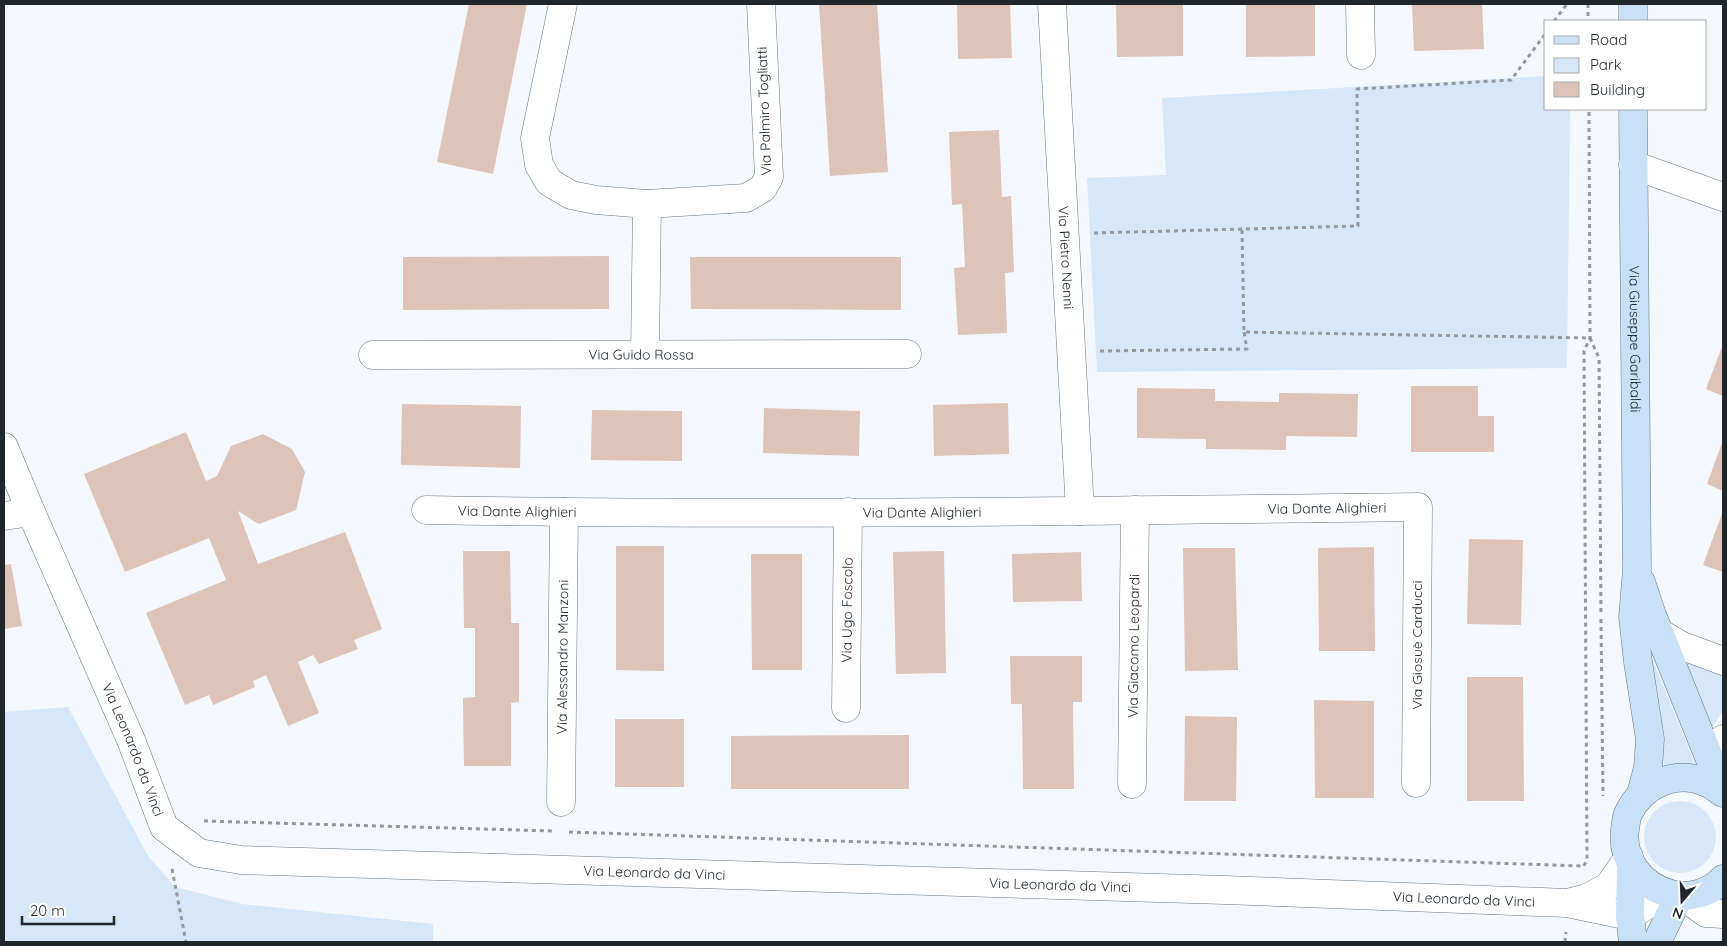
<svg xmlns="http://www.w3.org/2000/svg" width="1727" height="946" font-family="Quicksand,sans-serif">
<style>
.green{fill:#d5e7f8}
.building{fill:#ddc3b8}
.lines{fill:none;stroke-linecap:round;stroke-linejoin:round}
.street-casing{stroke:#647586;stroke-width:29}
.secondary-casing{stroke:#647586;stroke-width:29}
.path{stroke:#92989d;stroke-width:3;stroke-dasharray:4 4;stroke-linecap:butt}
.street{stroke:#fff;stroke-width:28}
.secondary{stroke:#c8e1f6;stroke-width:28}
.labels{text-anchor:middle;stroke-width:4;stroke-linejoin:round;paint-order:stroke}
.street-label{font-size:14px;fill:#1f272d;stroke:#fff}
</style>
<rect width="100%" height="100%" fill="#f4f8fc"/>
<g class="green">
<polygon points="1546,76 1546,109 1570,109 1567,368 1097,372 1087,178 1166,175 1162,98"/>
<polygon points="1650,653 1698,771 1665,771 1646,656"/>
<polygon points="1683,656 1723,670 1723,711 1711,729"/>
<polygon points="68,707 148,856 175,887 242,904 433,924 433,942 4,942 4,712"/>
<circle cx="1680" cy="837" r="36"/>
</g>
<g class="building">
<polygon points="469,4 527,4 493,174 437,162"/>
<polygon points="819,4 877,4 888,172 830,176"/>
<polygon points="957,4 1010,4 1012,58 958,59"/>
<polygon points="1116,4 1183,4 1183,56 1117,57"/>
<polygon points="1246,4 1315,4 1315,56 1246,57"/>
<polygon points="1412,4 1482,4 1484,49 1414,51"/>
<polygon points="999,130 1002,197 1011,196 1014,272 1005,273 1007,333 958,335 954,268 965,267 962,204 952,205 949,132"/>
<polygon points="609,256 609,309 403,310 403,257"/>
<polygon points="690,257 901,257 901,310 691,309"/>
<polygon points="1723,344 1723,396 1706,389"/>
<polygon points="1411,386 1478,386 1478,416 1494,416 1494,452 1411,452"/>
<polygon points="1137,388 1215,389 1215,401 1279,402 1279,393 1358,394 1357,437 1286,436 1286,450 1206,449 1206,439 1137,438"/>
<polygon points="1008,403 1009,454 934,456 933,405"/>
<polygon points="402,404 521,406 520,468 401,465"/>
<polygon points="764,408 860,411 859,456 763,453"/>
<polygon points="592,410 682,411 682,461 591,460"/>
<polygon points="186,432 206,481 217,476 231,446 263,434 292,449 305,472 296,510 259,524 238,511 258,564 345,532 382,629 354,640 358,649 319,664 313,655 298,662 319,713 288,726 266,675 253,681 255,687 213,705 209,695 185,705 146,613 226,580 209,538 125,572 84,474"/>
<polygon points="1723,440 1723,491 1707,484"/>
<polygon points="1723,511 1723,572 1703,565"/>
<polygon points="1469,539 1523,540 1521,625 1467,624"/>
<polygon points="616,546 664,546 664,671 616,670"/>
<polygon points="1374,547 1375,651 1319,651 1318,548"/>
<polygon points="1183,548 1235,548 1238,670 1185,671"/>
<polygon points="463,551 510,551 511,623 519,623 519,702 511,703 511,766 464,766 463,698 475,697 475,628 464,628"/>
<polygon points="944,551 946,673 896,674 893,552"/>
<polygon points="1081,552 1082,601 1013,602 1012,554"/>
<polygon points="751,554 802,554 802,670 752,670"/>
<polygon points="11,564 22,626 4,629 4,565"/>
<polygon points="1010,656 1082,656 1082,702 1073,702 1074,789 1023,789 1022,704 1011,704"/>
<polygon points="1467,677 1523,677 1524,801 1467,801"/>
<polygon points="1314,700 1374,701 1374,798 1315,798"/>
<polygon points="1185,716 1237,717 1236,801 1184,801"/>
<rect x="615" y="719" width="69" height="68"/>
<polygon points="909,735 909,789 731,789 731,736"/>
</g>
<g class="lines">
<g class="street-casing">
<g id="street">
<polyline points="563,4 535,138 539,165 549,182 571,195 596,200 647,204 746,198 763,188 769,177 761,4"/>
<path id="s1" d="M1052 4 1080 511"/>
<polyline points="1360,4 1361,55"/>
<polyline points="1633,165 1723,197"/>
<polyline points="645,354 647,204"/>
<path id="s2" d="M373 355 907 354"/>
<path id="s3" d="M4 447 31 512 131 740 164 827 199 853 241 860 1225 890 1567 903 1630 916 1665 893"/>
<path id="s4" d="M426 510C756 516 1087 511 1418 507L1416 783"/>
<polyline points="4,516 31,512"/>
<polyline points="1660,633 1680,645 1723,661"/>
<path id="s5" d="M846 708 848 512"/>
<polyline points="1716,773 1723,739"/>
<path id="s6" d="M1132 784 1135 510"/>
<path id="s7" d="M561 802 564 512"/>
<polyline points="1683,896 1706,913 1723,914"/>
<polyline points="1567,903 1587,898 1608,887 1629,857"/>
</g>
</g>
<g class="secondary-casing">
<g id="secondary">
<polyline points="1633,21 1633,4"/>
<path id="s8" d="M1633 109 1637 569 1633 617 1638 662 1650 739 1648 768 1641 794"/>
<polyline points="1641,582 1652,615 1723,792"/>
<path d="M1723 793C1718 790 1713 785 1707 783 1676 769 1642 784 1628 814 1626 818 1626 824 1625 829 1621 860 1641 886 1671 894 1689 899 1710 893 1723 879"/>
<polyline points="1631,865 1630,916 1633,942"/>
<polyline points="1657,942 1679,896"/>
</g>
</g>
<g class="path">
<polyline points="1588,4 1588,21"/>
<polyline points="1554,21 1567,4"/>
<polyline points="1242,230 1244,332 1590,338 1599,358 1601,613"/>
<polyline points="1094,233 1358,226 1357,89 1511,80 1546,33"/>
<polyline points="1100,351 1247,349 1244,332"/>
<polyline points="1601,619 1603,796"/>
<polyline points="204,821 553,831"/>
<polyline points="569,832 1582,866"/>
<polyline points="1584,866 1587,859 1584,351 1590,338 1589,109"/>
<polyline points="172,869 186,942"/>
<polyline points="1565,942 1566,932"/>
</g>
<use href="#street" class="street"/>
<use href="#secondary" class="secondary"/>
</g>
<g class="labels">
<g class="street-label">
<text transform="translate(764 111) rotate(-92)" y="5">Via Palmiro Togliatti</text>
<text dy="5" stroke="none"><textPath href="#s1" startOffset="254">Via Pietro Nenni</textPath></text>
<text dy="5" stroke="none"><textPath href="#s8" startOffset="230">Via Giuseppe Garibaldi</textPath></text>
<text dy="5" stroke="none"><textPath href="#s2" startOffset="268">Via Guido Rossa</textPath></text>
<text dy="5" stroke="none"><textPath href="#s4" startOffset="901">Via Dante Alighieri</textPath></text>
<text dy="5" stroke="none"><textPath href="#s4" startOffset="91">Via Dante Alighieri</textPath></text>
<text dy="5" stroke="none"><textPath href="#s4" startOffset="496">Via Dante Alighieri</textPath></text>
<text dy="5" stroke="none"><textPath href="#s5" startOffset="98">Via Ugo Foscolo</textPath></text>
<text transform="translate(1417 645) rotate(-90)" y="5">Via Giosuè Carducci</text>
<text dy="5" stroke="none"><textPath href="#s6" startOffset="138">Via Giacomo Leopardi</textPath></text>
<text dy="5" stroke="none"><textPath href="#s7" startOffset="145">Via Alessandro Manzoni</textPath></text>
<text dy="5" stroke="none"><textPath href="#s3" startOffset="329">Via Leonardo da Vinci</textPath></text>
<text dy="5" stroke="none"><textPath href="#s3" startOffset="912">Via Leonardo da Vinci</textPath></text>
<text dy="5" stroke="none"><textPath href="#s3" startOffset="1318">Via Leonardo da Vinci</textPath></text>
<text dy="5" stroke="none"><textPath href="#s3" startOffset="1722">Via Leonardo da Vinci</textPath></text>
</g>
</g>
<rect width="1727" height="946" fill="none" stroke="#1f272d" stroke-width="10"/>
<rect x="1544" y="20" width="162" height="90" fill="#ffffff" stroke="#a5a9ab"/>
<rect x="1554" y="36" width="25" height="8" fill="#c8e1f6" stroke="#a5a9ab"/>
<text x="1590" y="45" font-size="15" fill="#1f272d">Road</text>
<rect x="1554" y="58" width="25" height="15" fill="#d5e7f8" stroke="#a5a9ab"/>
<text x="1590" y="70" font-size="15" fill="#1f272d">Park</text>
<rect x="1554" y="82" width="25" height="15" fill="#ddc3b8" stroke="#a5a9ab"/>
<text x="1590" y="95" font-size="15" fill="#1f272d">Building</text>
<g transform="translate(1682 901) rotate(199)" stroke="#ffffff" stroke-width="4" paint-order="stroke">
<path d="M0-4L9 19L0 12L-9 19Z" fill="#1f272d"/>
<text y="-8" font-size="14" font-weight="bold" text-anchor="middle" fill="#1f272d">N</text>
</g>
<path d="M22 916v8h92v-8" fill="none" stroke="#1f272d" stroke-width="2.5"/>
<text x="30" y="916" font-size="15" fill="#1f272d" stroke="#ffffff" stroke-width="4" paint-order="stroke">20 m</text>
</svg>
